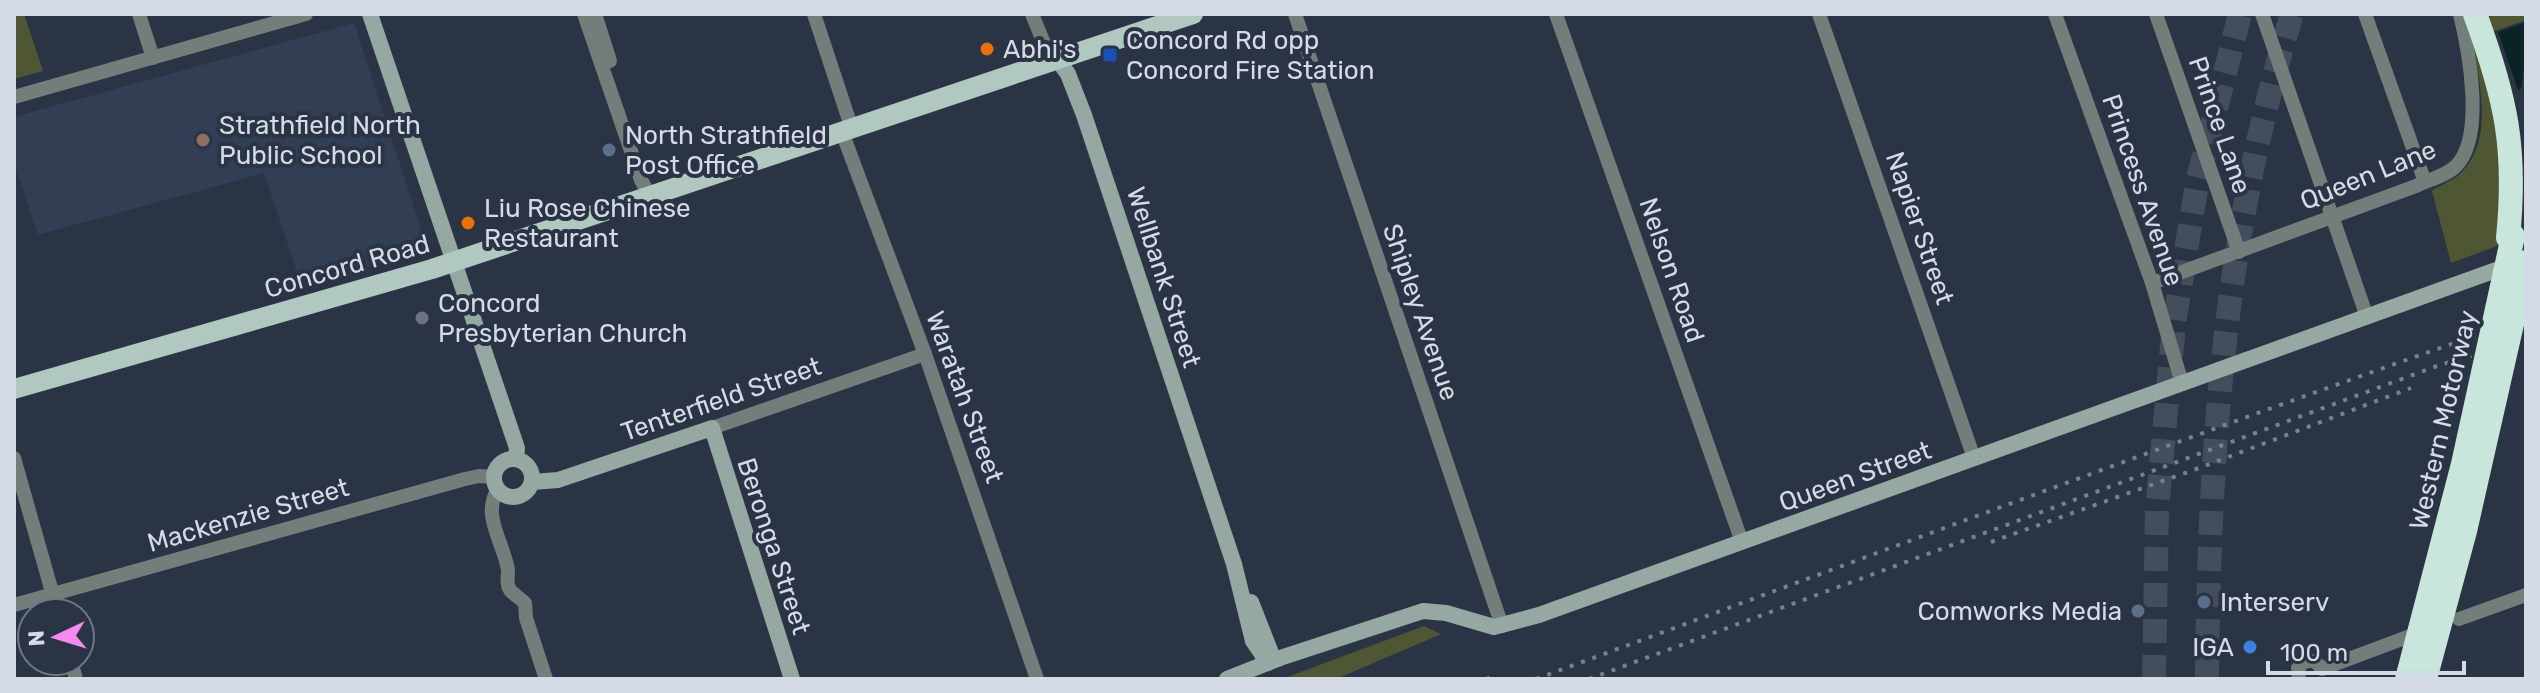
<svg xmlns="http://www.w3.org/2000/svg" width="2540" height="693" font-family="Rubik,sans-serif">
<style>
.built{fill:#323e54}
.green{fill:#4f5634}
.water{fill:#0a2426}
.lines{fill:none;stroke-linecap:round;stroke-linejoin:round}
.highway-tunnel{stroke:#444d5c;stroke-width:24;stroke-dasharray:24 12;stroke-linecap:butt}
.street{stroke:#737e7a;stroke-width:14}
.secondary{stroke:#96a8a2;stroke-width:16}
.primary{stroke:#b1c8c1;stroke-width:20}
.highway{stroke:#c9e6dd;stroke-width:24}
.rail{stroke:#79808e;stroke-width:4;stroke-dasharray:4 8;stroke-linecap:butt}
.highway-bridge{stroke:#c9e6dd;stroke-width:24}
.food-dot{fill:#e8710a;stroke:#2b3444;stroke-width:3}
.transit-dot{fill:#1a4fb4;stroke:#2b3444;stroke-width:3}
.education-dot{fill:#8d6e63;stroke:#2b3444;stroke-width:3}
.service-dot{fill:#5c6f8a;stroke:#2b3444;stroke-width:3}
.worship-dot{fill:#6b7280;stroke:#2b3444;stroke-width:3}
.shop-dot{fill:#3f7fe0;stroke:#2b3444;stroke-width:3}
.labels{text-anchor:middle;stroke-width:8;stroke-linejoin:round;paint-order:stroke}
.poi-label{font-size:26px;fill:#d5dbe6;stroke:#2b3444;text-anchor:start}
.street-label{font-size:26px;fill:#d5dbe6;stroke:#2b3444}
</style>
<rect width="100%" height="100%" fill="#2b3444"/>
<polygon class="built" points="354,23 426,244 423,250 302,287 264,173 38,235 14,162 14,117"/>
<g class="green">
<polygon points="14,14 24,14 43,71 14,79"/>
<polygon points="2478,14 2526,14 2526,20 2489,33"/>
<path d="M2477 48 2498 125 2502 211 2497 246 2451 263 2432 191C2440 185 2452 181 2459 175 2493 144 2481 89 2474 49Z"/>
<polygon points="1424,626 1441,634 1336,679 1282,679"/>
</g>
<polygon class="water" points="2526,22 2526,51 2521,89 2518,90 2498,32"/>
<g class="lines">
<g class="highway-tunnel">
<polyline points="2154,679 2157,510 2174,324 2197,183 2240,14"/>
<path d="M2207 679C2209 451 2224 233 2292 14"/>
</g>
<g class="street">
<polyline points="139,14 153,58"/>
<polyline points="584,14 641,180 650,196"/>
<polyline points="595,14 610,61"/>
<polyline points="814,14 852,129"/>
<polyline points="1032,14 1043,41 1058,60"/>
<polyline points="1295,14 1502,626"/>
<polyline points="1556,14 1742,542"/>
<polyline points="1819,14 1974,458"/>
<polyline points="2055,14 2152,283 2182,383"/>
<polyline points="2156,14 2239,252"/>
<polyline points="2262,14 2367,317"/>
<polyline points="2365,14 2425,182"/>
<polyline points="14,97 306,14"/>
<polyline points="842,132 925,354 1037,679"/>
<path d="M2152 283 2416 186C2428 180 2446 176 2456 166 2485 137 2469 51 2460 14"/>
<polyline points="712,428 925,354"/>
<polyline points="14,458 58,613"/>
<path d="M498 489C481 515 504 543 508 570 508 577 506 584 510 590 513 594 521 599 525 603L526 618 546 679"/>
<polyline points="14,605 465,479 479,476 494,477"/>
<polyline points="2459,619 2526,595"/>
<polyline points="71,661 76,679"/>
<polyline points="2322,669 2410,636"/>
<polyline points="2299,679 2298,668 2305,661 2315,661 2322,669"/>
</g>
<g class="secondary">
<polyline points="370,14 517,448 516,459"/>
<polyline points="1058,60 1068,74 1084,115 1234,564 1253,641 1268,663"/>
<circle cx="513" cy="478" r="19"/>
<polyline points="532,482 558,480 712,428 792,679"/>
<polyline points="1251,602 1273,658"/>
<polyline points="1227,679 1280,658 1423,611 1446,613 1494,627 1539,615 2496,270"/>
</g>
<polyline class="primary" points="14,389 432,269 1193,14"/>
<path class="highway" d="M2475 14C2506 98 2517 148 2508 238"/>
<g class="rail">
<polyline points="1991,542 2199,468 2411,388"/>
<polyline points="1486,679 1492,677"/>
<path d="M1536 679C1866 558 2194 433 2526 318"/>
<polyline points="1589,679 2437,366 2526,339"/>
</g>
<g class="highway-bridge">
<polyline points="2407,679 2463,464 2513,236"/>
<polyline points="2425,679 2465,531 2526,262"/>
</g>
</g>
<g class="food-dot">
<circle cx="987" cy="49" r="8"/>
<circle cx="468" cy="223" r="8"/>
</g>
<rect class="transit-dot" x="1102" y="47" width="16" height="16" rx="4"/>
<circle class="education-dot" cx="203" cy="140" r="8"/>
<g class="service-dot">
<circle cx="609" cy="150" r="8"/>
<circle cx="2204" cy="602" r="8"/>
<circle cx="2138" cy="611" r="8"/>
</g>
<circle class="worship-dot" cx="422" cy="318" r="8"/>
<circle class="shop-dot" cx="2250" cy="647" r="8"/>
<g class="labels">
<g class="poi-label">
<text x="1126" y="49">Concord Rd opp<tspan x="1126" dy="30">Concord Fire Station</tspan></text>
<text x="1003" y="58">Abhi's</text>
<text x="219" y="134">Strathfield North<tspan x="219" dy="30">Public School</tspan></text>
<text x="625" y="144">North Strathfield<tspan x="625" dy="30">Post Office</tspan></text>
<text x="484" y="217">Liu Rose Chinese<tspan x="484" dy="30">Restaurant</tspan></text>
<text x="438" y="312">Concord<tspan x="438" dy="30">Presbyterian Church</tspan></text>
<text x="2220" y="611">Interserv</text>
<text x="2122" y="620" text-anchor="end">Comworks Media</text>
<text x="2234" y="656" text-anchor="end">IGA</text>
</g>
<g class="street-label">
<text transform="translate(2220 125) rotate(71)" y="9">Prince Lane</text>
<text transform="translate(2368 175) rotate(-22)" y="9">Queen Lane</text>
<text transform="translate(2143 190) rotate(71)" y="9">Princess Avenue</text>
<text transform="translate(1920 228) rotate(71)" y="9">Napier Street</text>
<text transform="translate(347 266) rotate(-16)" y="9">Concord Road</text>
<text transform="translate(1672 270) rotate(71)" y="9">Nelson Road</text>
<text transform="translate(1164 277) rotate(72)" y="9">Wellbank Street</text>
<text transform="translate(1421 312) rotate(71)" y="9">Shipley Avenue</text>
<text transform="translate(965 397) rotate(70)" y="9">Waratah Street</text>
<text transform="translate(721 399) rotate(-19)" y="9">Tenterfield Street</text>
<text transform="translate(2443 420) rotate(-77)" y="9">Western Motorway</text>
<text transform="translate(1855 476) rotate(-20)" y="9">Queen Street</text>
<text transform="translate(248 515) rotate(-16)" y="9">Mackenzie Street</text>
<text transform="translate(774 546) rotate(72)" y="9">Beronga Street</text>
</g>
</g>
<rect width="2540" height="693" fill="none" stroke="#d5dbe6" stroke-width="32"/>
<g transform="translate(56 637) rotate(266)"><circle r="38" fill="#2b3444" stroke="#6f7785" stroke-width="2"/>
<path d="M0-6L14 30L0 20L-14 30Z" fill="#f689ee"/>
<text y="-12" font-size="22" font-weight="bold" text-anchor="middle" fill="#d5dbe6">N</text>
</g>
<path d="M2268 661v12h196v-12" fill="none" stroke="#d5dbe6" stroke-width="4"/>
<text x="2280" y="661" font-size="24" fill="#d5dbe6" stroke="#2b3444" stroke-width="6" paint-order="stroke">100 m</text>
</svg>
